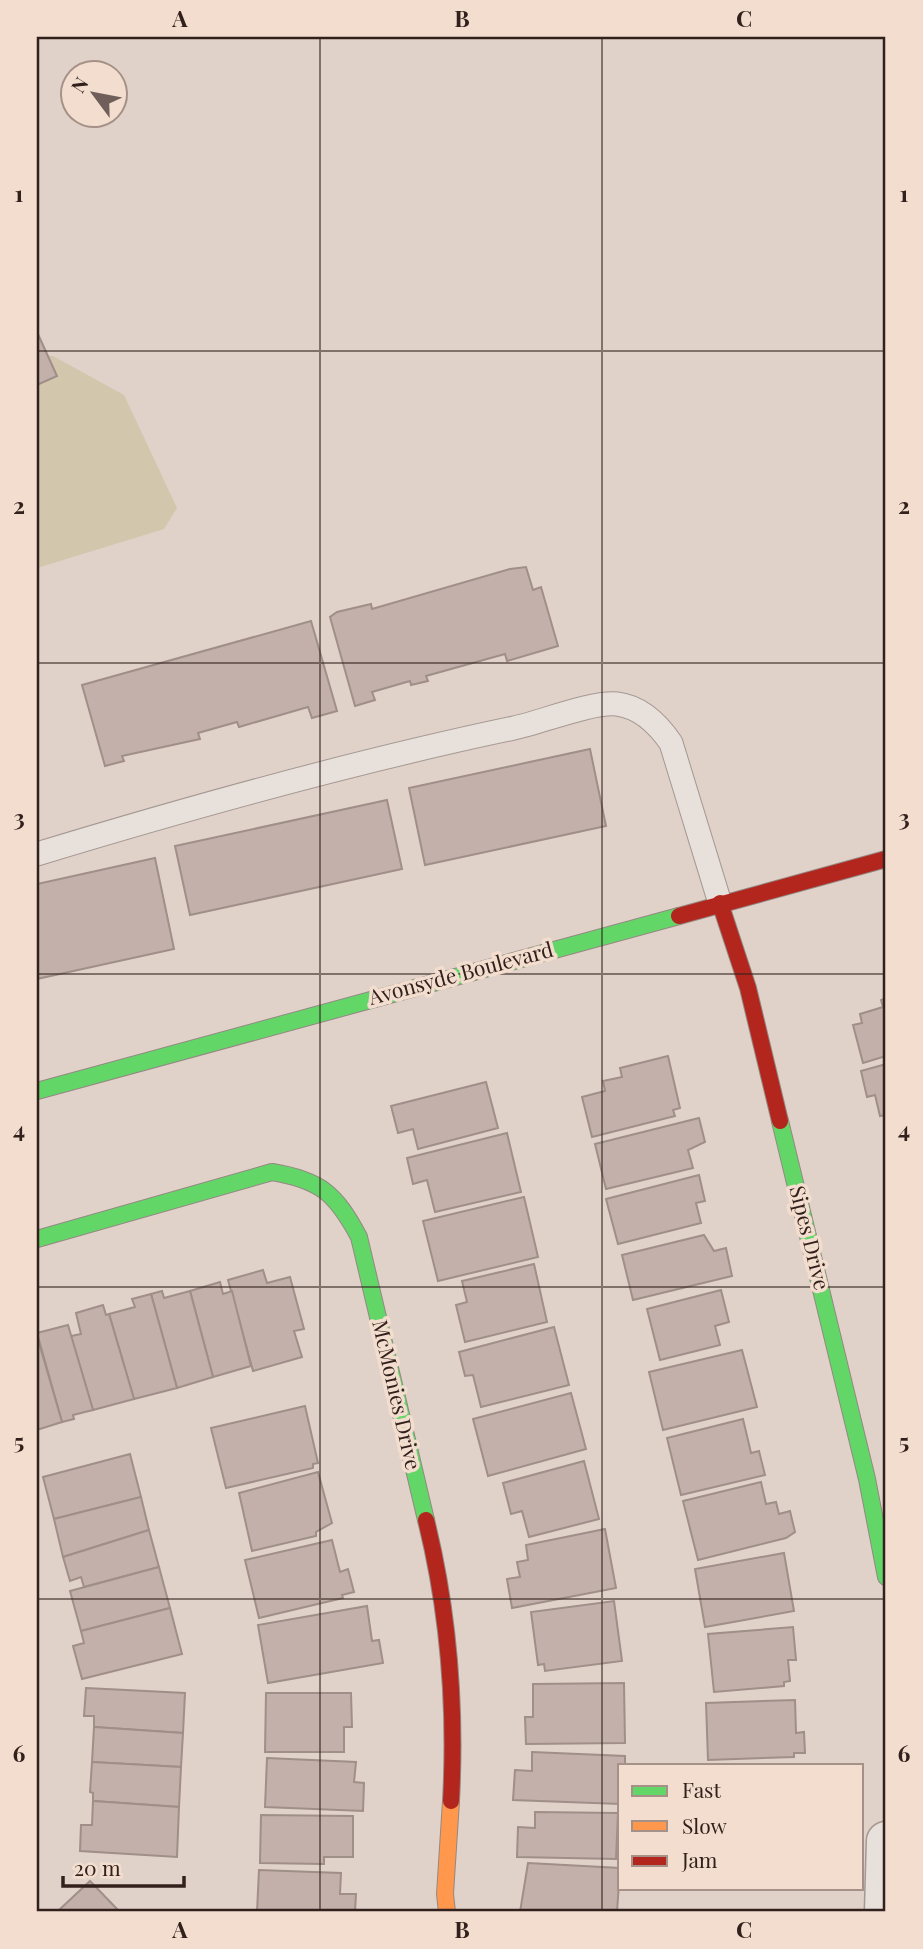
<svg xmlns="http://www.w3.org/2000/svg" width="923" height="1949" font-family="'Playfair Display',serif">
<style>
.green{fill:#d2c6ac}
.building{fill:#c3b0aa;stroke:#a08e89;stroke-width:2}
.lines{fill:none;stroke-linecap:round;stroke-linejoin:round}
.lane-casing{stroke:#a59893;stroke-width:25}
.street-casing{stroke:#a59893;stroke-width:41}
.fast-casing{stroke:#948883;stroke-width:18}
.slow-casing{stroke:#948883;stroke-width:18}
.jam-casing{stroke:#948883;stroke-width:18}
.lane{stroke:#e8e0da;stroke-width:23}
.street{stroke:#e8e0da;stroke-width:38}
.fast{stroke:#63d668;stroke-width:16}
.slow{stroke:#ff974d;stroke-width:16}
.jam{stroke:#b3261e;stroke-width:16}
.grid{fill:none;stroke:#32201c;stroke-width:2;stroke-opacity:0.55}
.labels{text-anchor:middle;stroke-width:7;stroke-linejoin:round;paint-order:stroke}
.street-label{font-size:21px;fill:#32201c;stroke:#f2ddce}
.neatline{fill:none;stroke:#32201c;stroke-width:2.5}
.grid-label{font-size:23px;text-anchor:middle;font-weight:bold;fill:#32201c}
</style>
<rect width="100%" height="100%" fill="#e0d2c9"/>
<polygon class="green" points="37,356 53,356 124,395 177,508 164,529 37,568"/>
<g class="building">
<polygon points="37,332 57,376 37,385"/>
<polygon points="526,567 533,590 541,587 558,646 507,661 505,654 426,676 428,681 411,685 410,681 372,692 375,700 355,706 330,617 337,612 371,604 372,609 510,569"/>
<polygon points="311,621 337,711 312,718 308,707 239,727 237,722 198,733 200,739 122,756 124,761 105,766 82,685"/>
<polygon points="590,749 606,826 425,865 409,788"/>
<polygon points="387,800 402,869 190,915 175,846"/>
<polygon points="155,858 174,949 37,979 37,884"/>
<polygon points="886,998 886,1056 863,1063 853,1025 862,1023 860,1014 883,1007 881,1000"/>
<polygon points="668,1056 680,1108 673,1110 675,1116 592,1137 582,1097 605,1091 603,1081 622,1077 620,1068"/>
<polygon points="886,1064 886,1115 880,1116 875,1095 867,1097 861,1071"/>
<polygon points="486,1082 498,1128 418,1149 413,1129 398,1133 391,1106"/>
<polygon points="699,1118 705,1142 688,1150 693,1168 606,1189 595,1144"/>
<polygon points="507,1133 521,1192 435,1212 427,1180 413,1184 407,1158"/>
<polygon points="699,1175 705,1201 696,1203 701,1223 618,1244 606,1199"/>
<polygon points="524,1197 538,1257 438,1281 423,1221"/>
<polygon points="704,1235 714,1251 726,1248 732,1276 633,1300 622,1255"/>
<polygon points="534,1264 547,1322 465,1342 456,1305 467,1302 462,1281"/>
<polygon points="263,1270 267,1283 290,1277 304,1329 294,1331 302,1357 253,1371 228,1280"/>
<polygon points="220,1282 223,1294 232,1291 251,1366 213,1377 190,1291"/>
<polygon points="721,1290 729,1322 715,1326 720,1345 660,1360 647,1309"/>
<polygon points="162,1291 164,1298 190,1291 213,1377 177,1388 151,1294"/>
<polygon points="151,1294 177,1388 134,1399 109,1314 135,1307 132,1299"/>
<polygon points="103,1305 106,1315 109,1314 134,1399 93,1410 71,1336 81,1334 76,1313"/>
<polygon points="68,1325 93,1410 73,1415 74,1419 62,1422 37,1333"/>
<polygon points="554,1327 569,1385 481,1407 473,1375 465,1376 459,1352"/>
<polygon points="37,1336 62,1422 37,1430"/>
<polygon points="742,1350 757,1407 663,1430 649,1372"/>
<polygon points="571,1393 586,1449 488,1476 473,1419"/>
<polygon points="305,1406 318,1463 313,1464 313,1468 226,1488 211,1428"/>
<polygon points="743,1419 751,1453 759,1451 765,1475 681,1495 667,1438"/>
<polygon points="130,1454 141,1497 54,1519 43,1477"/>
<polygon points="584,1461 599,1519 529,1537 522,1511 511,1514 503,1483"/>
<polygon points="318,1472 332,1523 316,1532 316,1536 252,1551 239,1493"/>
<polygon points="761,1482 766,1504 776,1502 779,1514 790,1511 795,1532 786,1538 698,1560 683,1501"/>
<polygon points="141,1497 149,1530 63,1557 54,1519"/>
<polygon points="605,1529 616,1588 512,1608 507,1579 520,1577 517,1562 528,1560 526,1545"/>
<polygon points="149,1530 159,1567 84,1587 81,1577 70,1581 63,1557"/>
<polygon points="332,1540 340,1572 348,1569 354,1592 342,1595 343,1598 259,1618 245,1560"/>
<polygon points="784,1553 794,1611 705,1627 695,1569"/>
<polygon points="159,1567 170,1608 81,1631 70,1591"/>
<polygon points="614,1601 622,1661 545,1671 544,1664 538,1665 531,1612"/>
<polygon points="367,1606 372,1641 379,1640 383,1663 268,1683 258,1625"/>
<polygon points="170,1608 182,1654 82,1679 73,1646 84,1643 81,1631"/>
<polygon points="793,1627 796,1660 788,1660 790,1681 784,1682 784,1686 714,1692 708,1634"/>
<polygon points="624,1683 625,1743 526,1744 525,1717 533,1717 533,1684"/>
<polygon points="86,1688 185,1693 183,1733 94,1727 94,1716 84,1716"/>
<polygon points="266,1693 351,1693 352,1727 344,1727 344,1752 265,1752"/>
<polygon points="795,1700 796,1733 804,1732 805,1753 794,1753 794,1757 708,1760 706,1703"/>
<polygon points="94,1727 183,1733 181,1767 92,1762"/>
<polygon points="532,1752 625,1756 625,1765 620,1765 620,1804 513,1800 515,1770 532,1771"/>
<polygon points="267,1758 356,1762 354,1782 364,1783 363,1811 265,1807"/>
<polygon points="92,1762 181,1767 179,1807 93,1801 93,1793 90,1792"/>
<polygon points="93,1801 179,1807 177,1857 80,1851 81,1825 92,1825"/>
<polygon points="535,1812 618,1813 616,1859 517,1857 518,1827 535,1828"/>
<polygon points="261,1815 353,1816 353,1857 324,1857 324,1864 260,1863"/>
<polygon points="528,1863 620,1868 617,1912 520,1912"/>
<polygon points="259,1870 341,1873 340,1894 356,1894 355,1912 257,1912"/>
<polygon points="90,1881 120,1912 61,1912 59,1910"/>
</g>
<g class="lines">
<g class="lane-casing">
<path id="lane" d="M37 854C195 806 352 762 514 728 542 722 590 702 617 704 641 707 658 724 671 743L720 903"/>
</g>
<g class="street-casing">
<polyline id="street" points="884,1912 886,1841"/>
</g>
<g class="fast-casing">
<g id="fast">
<polyline points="37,1091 679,916"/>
<polyline points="780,1121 867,1479 886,1577"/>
<path d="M37 1239 272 1172C321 1180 336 1194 359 1237L426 1520"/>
</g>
</g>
<g class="slow-casing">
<polyline id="slow" points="447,1912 445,1894 451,1801"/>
</g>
<g class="jam-casing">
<g id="jam">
<polyline points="720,903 748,988 780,1121"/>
<polyline points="679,916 886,859"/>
<path d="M426 1520C449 1613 456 1706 451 1801"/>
</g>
</g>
<use href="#lane" class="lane"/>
<use href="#street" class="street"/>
<use href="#fast" class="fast"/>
<use href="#slow" class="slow"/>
<use href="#jam" class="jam"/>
</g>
<path class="grid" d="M320 37V1912M602 37V1912M37 351H886M37 663H886M37 974H886M37 1287H886M37 1599H886"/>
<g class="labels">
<g class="street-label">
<text transform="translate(461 974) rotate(-15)" y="7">Avonsyde Boulevard</text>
<text transform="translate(809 1238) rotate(76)" y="7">Sipes Drive</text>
<text transform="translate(396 1395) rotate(77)" y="7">McMonies Drive</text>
</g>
</g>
<rect width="923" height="1949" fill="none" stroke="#f2ddce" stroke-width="77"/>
<rect x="618" y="1764" width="245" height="126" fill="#f2ddce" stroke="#a59187" stroke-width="2"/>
<rect x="632" y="1786" width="35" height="10" fill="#63d668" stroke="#a59187" stroke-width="2"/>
<text x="682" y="1798" font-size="21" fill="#32201c">Fast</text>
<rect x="632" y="1821" width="35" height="10" fill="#ff974d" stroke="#a59187" stroke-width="2"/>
<text x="682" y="1834" font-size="21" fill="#32201c">Slow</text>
<rect x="632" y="1856" width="35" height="10" fill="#b3261e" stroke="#a59187" stroke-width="2"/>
<text x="682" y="1868" font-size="21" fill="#32201c">Jam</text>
<g transform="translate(94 94) rotate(302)"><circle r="33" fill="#f2ddce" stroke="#a59187" stroke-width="2"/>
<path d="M0-5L12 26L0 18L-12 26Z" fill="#6f5e59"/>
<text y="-10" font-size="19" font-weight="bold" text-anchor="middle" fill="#32201c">N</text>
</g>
<path d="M63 1876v10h121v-10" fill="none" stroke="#32201c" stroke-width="3.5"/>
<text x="74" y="1876" font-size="21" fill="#32201c" stroke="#f2ddce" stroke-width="5" paint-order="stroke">20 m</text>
<rect x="38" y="38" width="846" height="1872" class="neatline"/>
<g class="grid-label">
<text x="180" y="27">A</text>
<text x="462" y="27">B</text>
<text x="744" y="27">C</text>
<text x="19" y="202">1</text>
<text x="904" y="202">1</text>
<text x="19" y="514">2</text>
<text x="904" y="514">2</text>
<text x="19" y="826">3</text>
<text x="904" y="826">3</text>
<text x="19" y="1138">4</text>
<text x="904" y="1138">4</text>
<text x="19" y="1450">5</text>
<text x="904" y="1450">5</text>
<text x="19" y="1762">6</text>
<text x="904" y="1762">6</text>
<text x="180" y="1938">A</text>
<text x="462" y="1938">B</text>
<text x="744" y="1938">C</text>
</g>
</svg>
